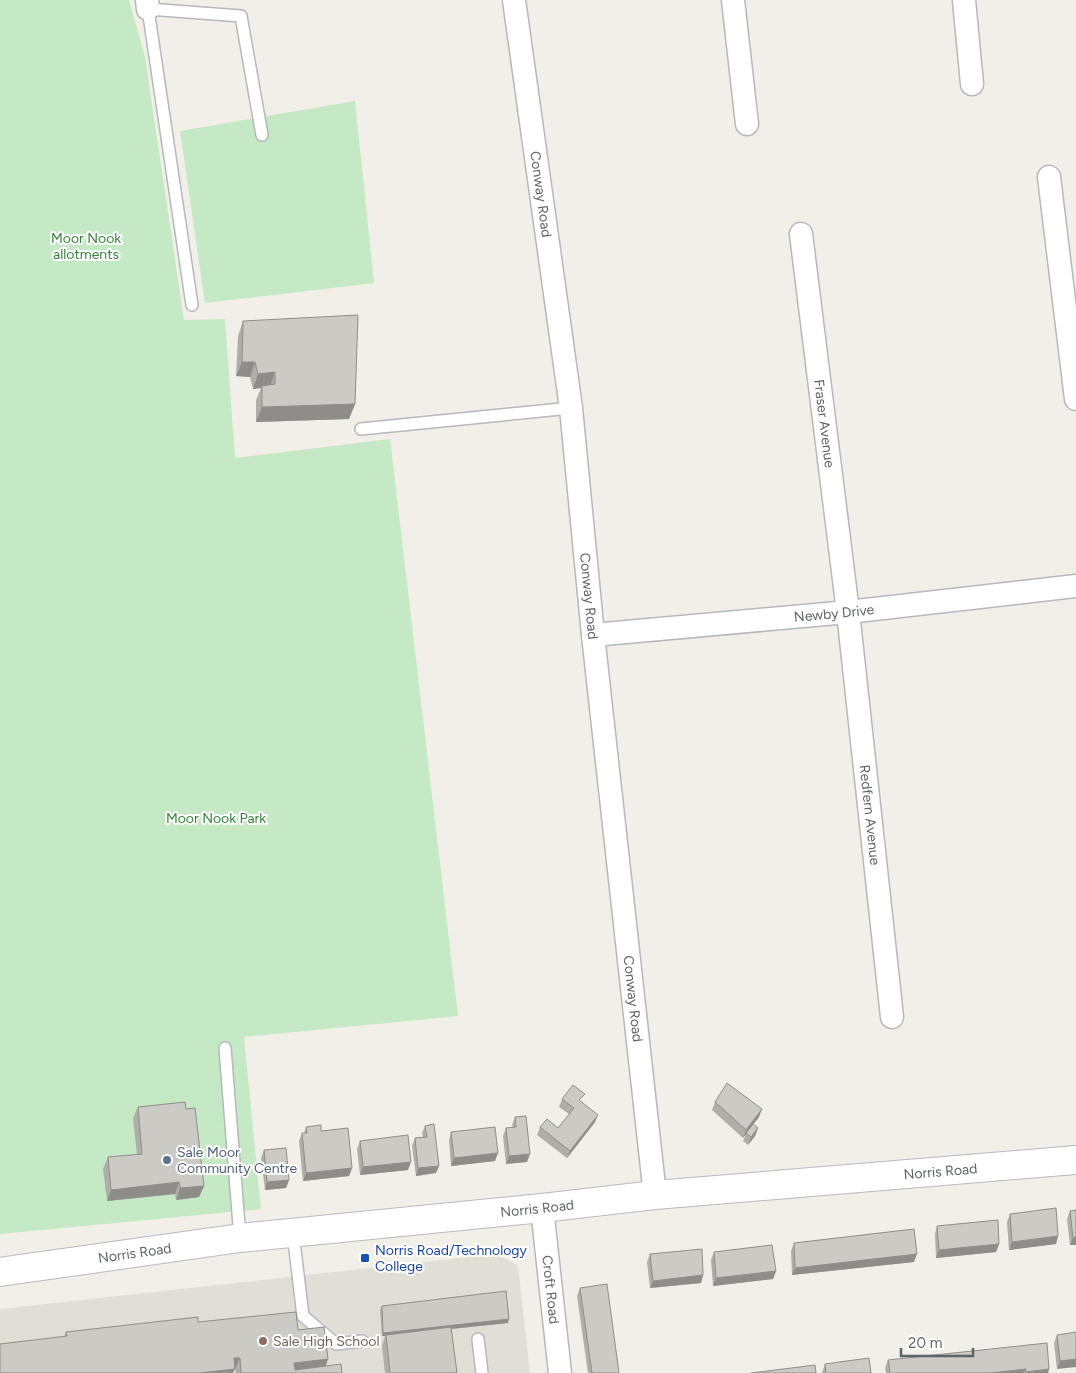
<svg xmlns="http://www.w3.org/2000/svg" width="1076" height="1373" font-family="Figtree,sans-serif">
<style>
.education{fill:#e1ded6}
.green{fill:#c5e8c5}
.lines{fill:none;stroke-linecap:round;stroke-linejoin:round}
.lane-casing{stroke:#b5b8bc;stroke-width:14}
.street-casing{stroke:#b5b8bc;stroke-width:25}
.secondary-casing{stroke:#b6babf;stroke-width:30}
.lane{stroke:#fff;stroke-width:11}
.street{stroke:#fff;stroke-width:22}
.secondary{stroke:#fff;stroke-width:28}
.wall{fill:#afaea9}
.shaded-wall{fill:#8f8d8a}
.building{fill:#cccac5;stroke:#8f8d8a}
.service-dot{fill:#5c6f8a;stroke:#fff;stroke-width:2}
.transit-dot{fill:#1a4fb4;stroke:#fff;stroke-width:2}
.education-dot{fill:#8d6e63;stroke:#fff;stroke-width:2}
.labels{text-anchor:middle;stroke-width:4;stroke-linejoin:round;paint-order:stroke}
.street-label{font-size:14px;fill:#5f6368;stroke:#fff}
.park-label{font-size:14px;fill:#348238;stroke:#fff}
.service-label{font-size:14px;fill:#4e5e75;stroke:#fff;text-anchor:start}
.transit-label{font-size:14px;fill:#164399;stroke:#fff;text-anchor:start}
.education-label{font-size:14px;fill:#785e54;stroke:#fff;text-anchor:start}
</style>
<rect width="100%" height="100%" fill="#f1efe8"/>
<polygon class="education" points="497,1254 518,1266 530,1373 0,1373 0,1309"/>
<g class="green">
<polygon points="0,0 129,0 145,57 184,320 225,319 235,458 390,439 458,1016 244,1037 261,1209 0,1234"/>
<polygon points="355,101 374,283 205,303 180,131"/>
</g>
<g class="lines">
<g class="lane-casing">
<g id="lane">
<polyline points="192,305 148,9 241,16 262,135"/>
<polyline points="361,429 571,408"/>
<polyline points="225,1048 240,1238"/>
<polyline points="293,1233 303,1316 336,1344 362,1341"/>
<polyline points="478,1339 482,1373"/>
</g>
</g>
<g class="street-casing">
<g id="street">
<polyline points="147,0 148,9"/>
<path id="s1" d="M514 0 571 408 593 635 655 1195"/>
<polyline points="733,0 747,124"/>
<polyline points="964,0 972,84"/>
<polyline points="1049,177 1076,399"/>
<path id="s2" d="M801 234 848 612 892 1017"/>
<path id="s3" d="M593 635 848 612 1076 586"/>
<path id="s4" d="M542 1208 560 1373"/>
</g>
</g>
<g class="secondary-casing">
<g id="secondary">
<path id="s5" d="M0 1272 240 1238 542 1208 655 1195 1076 1160"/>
</g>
</g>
<use href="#lane" class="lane"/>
<use href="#street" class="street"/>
<use href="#secondary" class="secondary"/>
</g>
<g class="wall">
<polygon points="243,321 355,404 349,419 256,422 256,400 261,388 253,389 250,377 236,376 238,336"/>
<polygon points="562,1099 581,1102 595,1122 567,1158 537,1135 540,1127 558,1128 569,1114 559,1107"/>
<polygon points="715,1102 759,1117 753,1124 758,1128 755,1136 748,1145 743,1141 746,1134 743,1138 712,1110"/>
<polygon points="138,1107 186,1109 204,1186 199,1197 176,1200 175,1194 107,1201 103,1169 108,1157 137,1155 133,1118"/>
<polygon points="515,1117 527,1162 506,1164 503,1136 506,1128 513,1127 512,1125"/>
<polygon points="425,1126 439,1166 436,1173 416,1176 412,1146 415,1138 423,1137 422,1133"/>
<polygon points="306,1127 321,1131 352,1168 349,1176 303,1181 299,1141 302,1133 304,1133"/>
<polygon points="451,1132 495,1161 451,1166 449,1140"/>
<polygon points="360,1141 408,1170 360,1175 357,1149"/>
<polygon points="264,1150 289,1180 286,1188 265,1190 261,1158"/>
<polygon points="1070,1211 1076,1245 1070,1245 1067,1219"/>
<polygon points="1010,1214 1058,1236 1056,1244 1009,1250 1007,1222"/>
<polygon points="937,1226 999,1244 996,1252 936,1258 935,1234"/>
<polygon points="794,1243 914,1262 792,1275 791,1251"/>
<polygon points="714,1252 776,1271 773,1279 713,1286 711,1260"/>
<polygon points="650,1254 703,1275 701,1283 650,1288 647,1262"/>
<polygon points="580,1288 619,1373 588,1373 577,1296"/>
<polygon points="382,1306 508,1323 451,1329 457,1373 385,1373 382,1346 385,1336 382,1336 380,1310"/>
<polygon points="198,1322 298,1330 328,1359 325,1366 342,1373 236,1373 235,1369 64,1337 66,1332"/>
<polygon points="1076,1332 1057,1369 1054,1343 1057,1335"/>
<polygon points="888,1360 1049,1369 1048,1373 886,1373 885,1368"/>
<polygon points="825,1364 871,1373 822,1373"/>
</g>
<g class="shaded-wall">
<polygon points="242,362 255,362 250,377 236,376"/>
<polygon points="275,372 270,387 262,386 261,388 253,389 258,374"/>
<polygon points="355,404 349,419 256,422 262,407"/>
<polygon points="762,1109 759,1117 743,1138 746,1130"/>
<polygon points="598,1115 595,1122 567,1158 570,1151"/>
<polygon points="758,1128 755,1136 748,1145 751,1137"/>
<polygon points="498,1153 495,1161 451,1166 454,1158"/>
<polygon points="530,1154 527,1162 506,1164 509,1156"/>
<polygon points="411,1162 408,1170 360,1175 363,1167"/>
<polygon points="439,1166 436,1173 416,1176 418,1168"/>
<polygon points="352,1168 349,1176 303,1181 306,1173"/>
<polygon points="289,1180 286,1188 265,1190 267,1182"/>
<polygon points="179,1182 175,1194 107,1201 111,1190"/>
<polygon points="204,1186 199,1197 176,1200 180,1188"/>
<polygon points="1058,1236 1056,1244 1009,1250 1012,1242"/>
<polygon points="1076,1237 1076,1245 1070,1245 1073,1238"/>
<polygon points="999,1244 996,1252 936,1258 939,1250"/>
<polygon points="917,1254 914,1262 792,1275 795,1268"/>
<polygon points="776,1271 773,1279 713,1286 716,1278"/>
<polygon points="703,1275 701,1283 650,1288 653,1281"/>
<polygon points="509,1319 508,1323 382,1336 383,1333"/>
<polygon points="234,1358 240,1358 233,1373 199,1373"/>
<polygon points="328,1359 324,1371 290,1373 294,1363"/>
<polygon points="1076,1359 1076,1367 1057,1369 1060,1361"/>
<polygon points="1026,1369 1024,1373 990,1373"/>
<polygon points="1049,1369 1048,1373 1026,1373 1026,1372"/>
</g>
<g class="building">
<polygon points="358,315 355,404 262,407 262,386 275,384 275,372 258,374 255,362 242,362 243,321"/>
<polygon points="727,1083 762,1109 746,1130 715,1102"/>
<polygon points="573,1085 585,1094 579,1100 598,1115 570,1151 540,1127 547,1119 558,1128 574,1108 562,1099"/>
<polygon points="185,1102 186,1109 195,1108 204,1186 180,1188 179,1182 111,1190 108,1157 142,1154 138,1107"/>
<polygon points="526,1116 530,1154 509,1156 506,1128 516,1127 515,1117"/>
<polygon points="434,1124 439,1166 418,1168 415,1138 427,1137 425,1126"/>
<polygon points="753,1124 758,1128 751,1137 746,1133"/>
<polygon points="321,1125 321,1131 348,1128 352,1168 306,1173 302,1133 307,1133 306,1127"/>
<polygon points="495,1127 498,1153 454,1158 451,1132"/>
<polygon points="408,1135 411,1162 363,1167 360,1141"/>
<polygon points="286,1148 289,1180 267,1182 264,1150"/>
<polygon points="1056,1208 1058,1236 1012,1242 1010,1214"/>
<polygon points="1076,1210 1076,1237 1073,1238 1070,1211"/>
<polygon points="998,1220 999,1244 939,1250 937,1226"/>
<polygon points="914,1229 917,1254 795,1268 794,1243"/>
<polygon points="772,1245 776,1271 716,1278 714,1252"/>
<polygon points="702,1249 703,1275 653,1281 650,1254"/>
<polygon points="607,1284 619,1373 592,1373 580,1288"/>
<polygon points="506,1291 509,1319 383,1333 382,1306"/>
<polygon points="296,1312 298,1330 324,1327 328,1359 294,1363 295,1370 341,1364 342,1373 241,1373 240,1358 234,1358 235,1369 199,1373 0,1373 0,1344 67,1336 66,1332 198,1317 198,1322"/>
<polygon points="451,1327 457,1373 390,1373 386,1335"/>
<polygon points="1076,1332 1076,1359 1060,1361 1057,1335"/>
<polygon points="1047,1343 1049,1369 1026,1372 1026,1369 990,1373 890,1373 888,1360"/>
<polygon points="869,1358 871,1373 826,1373 825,1364"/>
<polygon points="815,1365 816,1373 751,1373"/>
</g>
<circle class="service-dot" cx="167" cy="1160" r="5"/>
<rect class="transit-dot" x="360" y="1253" width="10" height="10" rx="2.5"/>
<circle class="education-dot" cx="263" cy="1341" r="5"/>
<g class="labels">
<g class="street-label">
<text dy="5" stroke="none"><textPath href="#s1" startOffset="196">Conway Road</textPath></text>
<text dy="5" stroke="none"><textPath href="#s2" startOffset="191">Fraser Avenue</textPath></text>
<text dy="5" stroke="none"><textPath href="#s1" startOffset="601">Conway Road</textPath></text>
<text dy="5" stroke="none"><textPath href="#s3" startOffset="242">Newby Drive</textPath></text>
<text dy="5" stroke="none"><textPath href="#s2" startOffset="585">Redfern Avenue</textPath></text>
<text dy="5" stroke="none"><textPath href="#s1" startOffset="1006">Conway Road</textPath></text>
<text dy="5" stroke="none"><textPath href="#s5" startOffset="946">Norris Road</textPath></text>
<text dy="5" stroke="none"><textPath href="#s5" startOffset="541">Norris Road</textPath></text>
<text dy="5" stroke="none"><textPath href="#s5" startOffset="136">Norris Road</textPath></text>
<text dy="5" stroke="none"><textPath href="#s4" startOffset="82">Croft Road</textPath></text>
</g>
<g class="park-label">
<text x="86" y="243">Moor Nook<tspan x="86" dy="16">allotments</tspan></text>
<text x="216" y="823">Moor Nook Park</text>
</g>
<g class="service-label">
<text x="177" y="1157">Sale Moor<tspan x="177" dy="16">Community Centre</tspan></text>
</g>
<g class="transit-label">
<text x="375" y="1255">Norris Road/Technology<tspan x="375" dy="16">College</tspan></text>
</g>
<g class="education-label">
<text x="273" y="1346">Sale High School</text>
</g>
</g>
<path d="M901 1348v8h72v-8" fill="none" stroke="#5f6368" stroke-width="2.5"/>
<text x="908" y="1348" font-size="15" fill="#5f6368" stroke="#ffffff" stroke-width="4" paint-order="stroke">20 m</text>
</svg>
